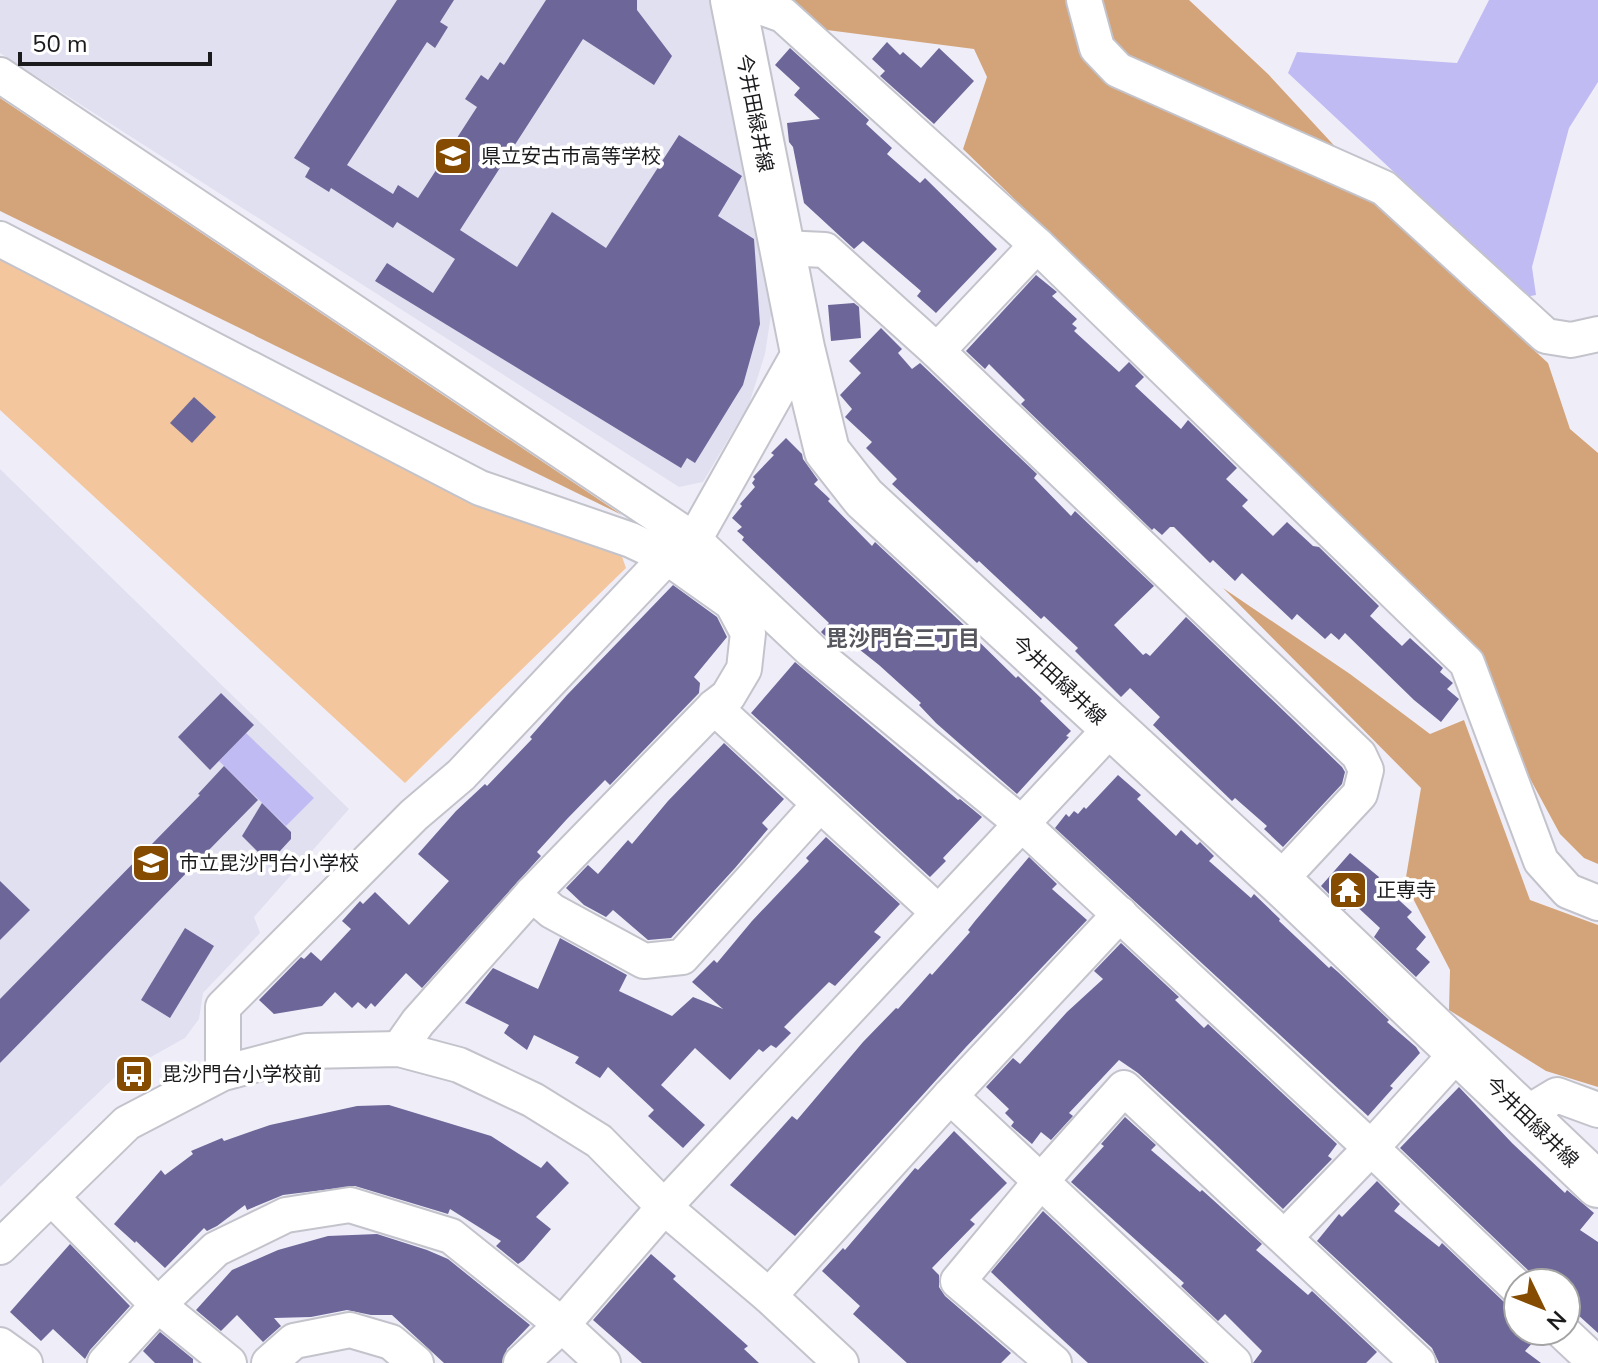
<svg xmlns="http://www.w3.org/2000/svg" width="1598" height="1363" font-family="'Nunito Sans','Noto Sans JP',sans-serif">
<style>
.built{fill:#e1e0f1}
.green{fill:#f3c69d}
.forest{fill:#d3a47a}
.water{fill:#c0bbf3}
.building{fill:#6c6699}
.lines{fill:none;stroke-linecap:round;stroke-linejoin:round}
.minor-casing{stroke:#c3c3cc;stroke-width:38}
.major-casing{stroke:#c3c3cc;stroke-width:48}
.minor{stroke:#fff;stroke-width:34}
.major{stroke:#fff;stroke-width:44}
.labels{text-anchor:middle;stroke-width:7;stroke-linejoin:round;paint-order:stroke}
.street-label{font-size:20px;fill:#1b1b1e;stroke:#fff}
.poi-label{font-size:20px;fill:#1b1b1e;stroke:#fff;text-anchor:start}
.neighbourhood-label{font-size:22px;font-weight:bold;fill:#56565e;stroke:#fff}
</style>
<rect width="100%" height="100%" fill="#efeef8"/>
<g class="built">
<polygon points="0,0 716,0 772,308 765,354 749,404 703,482 679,487 0,53"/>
<polygon points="0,469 349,809 254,917 260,933 203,993 199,1019 185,1038 115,1077 0,1187"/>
</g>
<polygon class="green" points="0,259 476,501 619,548 626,568 405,783 0,410"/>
<g class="forest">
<polygon points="792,0 1189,0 1268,74 1465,287 1548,363 1570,429 1598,453 1598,864 1584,858 1560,834 1520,760 1475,647 963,149 987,77 974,49 827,30"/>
<polygon points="0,98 622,515 0,211"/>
<polygon points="1223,588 1350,674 1430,734 1464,720 1530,900 1598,925 1598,1087 1546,1071 1449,1010 1450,970 1405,883 1421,788"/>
</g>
<g class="water">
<polygon points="1489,0 1598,0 1598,82 1569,128 1532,267 1536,295 1514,299 1503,274 1288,73 1297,52 1457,63"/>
<polygon points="246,733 314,798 286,826 219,761"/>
</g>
<g class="building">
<polygon points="397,0 454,0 440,22 448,27 435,48 427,42 347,165 393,194 398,185 418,198 477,107 465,99 481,75 488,80 500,62 504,65 546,0 637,0 637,10 672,56 654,85 583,39 460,230 517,267 552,212 606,248 679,135 742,176 718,216 754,239 760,324 743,385 695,463 687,458 681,468 375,281 387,263 433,293 455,259 397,222 393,228 331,188 329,192 305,177 310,168 294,158"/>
<polygon points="887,42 900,55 903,52 921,68 939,48 974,81 934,124 880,76 885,71 872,59"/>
<polygon points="790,48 869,120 866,124 892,148 887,154 920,183 925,178 997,249 936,313 917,296 921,291 863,241 854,249 804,203 793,147 789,142 787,123 820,119 794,95 800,88 775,65"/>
<polygon points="1036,275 1057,292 1052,296 1077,319 1072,324 1077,328 1074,331 1119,372 1129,362 1144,377 1135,386 1181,429 1188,420 1237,468 1226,479 1248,500 1242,506 1273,536 1287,522 1313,546 1319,547 1379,606 1370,616 1402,646 1410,638 1443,668 1440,672 1453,683 1447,689 1459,699 1441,722 1414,700 1345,633 1339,640 1331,633 1325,639 1297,614 1292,620 1242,573 1235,581 1213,560 1210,563 1174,527 1170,527 1162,535 1154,528 1152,530 1021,404 1025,400 989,364 985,369 966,351"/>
<polygon points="854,303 859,307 861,338 831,341 828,305"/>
<polygon points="881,328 902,349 898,353 912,369 920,363 1037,474 1034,478 1071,516 1075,511 1154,586 1114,625 1143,655 1146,653 1150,656 1186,617 1342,767 1345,772 1342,784 1283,847 1264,829 1267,826 1235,798 1232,801 1153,725 1160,717 1130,688 1121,697 1075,651 1078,648 1044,616 1041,619 979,561 977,563 892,484 897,479 866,448 872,442 845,417 852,409 840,395 861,373 849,361"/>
<polygon points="194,397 216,417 192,443 170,423"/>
<polygon points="786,438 802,454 803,459 818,480 814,484 830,499 828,501 872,546 875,542 966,627 965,628 1016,678 1018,676 1042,699 1040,701 1071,731 1066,736 1069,737 1017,794 936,723 919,705 921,703 879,665 850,642 843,650 824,635 821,632 829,623 742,540 744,537 737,531 742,527 732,518 742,506 740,504 755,487 752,483 755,479 753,477 774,455 771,453"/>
<polygon points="673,585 717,617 727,637 694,677 700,683 699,693 610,785 605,780 567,819 537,852 541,856 422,988 406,973 375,1007 371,1003 366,1009 358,1002 352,1008 335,992 322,1006 274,1014 259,1000 301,957 304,959 311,952 321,961 351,929 342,921 360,901 363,904 375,892 409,925 449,881 418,854 456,811 485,784 487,786 532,739 530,737 567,695"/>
<polygon points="795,662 958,800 960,799 982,817 943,858 946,861 930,877 751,713"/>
<polygon points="221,693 254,725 210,770 178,737"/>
<polygon points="724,743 784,799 762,823 768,829 735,868 671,938 648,940 613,910 606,917 584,905 566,888 588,865 598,874 628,840 632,844 668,801"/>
<polygon points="224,766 258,800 0,1063 0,999 200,795 198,794"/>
<polygon points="1118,775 1141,795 1137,799 1176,836 1181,830 1197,845 1200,842 1214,856 1209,861 1251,898 1254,894 1280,919 1279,921 1329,968 1331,966 1338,972 1389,1020 1387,1022 1416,1047 1420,1053 1390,1086 1393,1088 1368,1116 1055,828 1066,814 1069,817 1074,811 1078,814 1084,807 1086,809"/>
<polygon points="262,803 291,832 291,839 269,863 242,836"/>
<polygon points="826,837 900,904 874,932 881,937 852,968 835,986 829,982 784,1027 791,1033 776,1048 771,1045 763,1052 759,1049 730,1080 695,1048 661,1085 705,1125 683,1148 648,1116 654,1110 608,1067 600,1078 575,1063 579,1057 534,1035 527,1050 504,1033 509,1025 465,1003 493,968 538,989 560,938 627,975 619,991 672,1016 693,997 723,1009 692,982 714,960 717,963 752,921 809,861 806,858"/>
<polygon points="1350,853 1379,877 1377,880 1412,912 1407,917 1426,937 1416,949 1430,962 1416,977 1374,937 1380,928 1352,902 1345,910 1321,886"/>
<polygon points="1029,857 1057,884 1052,889 1087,920 966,1047 795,1236 730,1185 792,1116 797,1120 863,1042 896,1008 898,1009 930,973 932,975 970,932 968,930 975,921"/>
<polygon points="0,881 30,910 0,940"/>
<polygon points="185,928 214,946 170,1018 141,1000"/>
<polygon points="1121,943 1179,997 1175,1000 1204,1028 1208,1024 1337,1144 1328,1156 1332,1159 1283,1209 1212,1141 1138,1073 1119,1060 1069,1113 1073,1116 1051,1140 1041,1132 1032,1144 1011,1126 1014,1122 1005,1113 1009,1109 986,1087 1013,1058 1020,1064 1067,1012 1103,979 1094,971"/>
<polygon points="1459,1087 1512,1143 1565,1193 1567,1190 1594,1213 1580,1230 1598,1242 1598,1333 1566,1304 1566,1283 1537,1283 1532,1274 1400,1148"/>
<polygon points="389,1105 491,1136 541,1168 547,1161 569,1183 536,1217 551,1229 524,1260 518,1264 496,1246 501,1241 450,1209 448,1214 355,1186 283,1195 247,1210 245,1205 217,1226 207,1231 204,1228 165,1268 136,1241 135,1243 114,1224 161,1170 165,1175 193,1154 191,1151 222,1138 224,1141 270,1125 357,1106"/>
<polygon points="1125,1117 1156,1145 1151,1150 1200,1192 1202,1190 1262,1244 1256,1250 1308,1295 1312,1291 1377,1352 1366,1363 1253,1363 1262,1351 1225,1314 1218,1321 1181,1286 1184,1283 1071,1182 1104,1146 1101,1144"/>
<polygon points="954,1131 1007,1183 970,1220 975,1224 932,1268 939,1275 939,1287 945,1296 1011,1353 1001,1363 907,1363 853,1314 860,1306 822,1271 843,1248 845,1250 915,1168 918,1170"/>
<polygon points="1377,1181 1400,1204 1394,1211 1439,1247 1442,1243 1504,1302 1518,1307 1518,1331 1543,1331 1525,1351 1541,1363 1439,1363 1432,1348 1317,1241 1339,1214 1342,1217"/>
<polygon points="1043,1211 1205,1363 1088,1363 1052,1330 991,1272"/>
<polygon points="377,1234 427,1250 448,1259 530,1325 507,1349 502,1363 444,1363 392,1315 371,1315 347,1310 311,1317 274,1318 281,1326 263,1342 237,1315 221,1331 196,1310 232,1270 278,1250 328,1236"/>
<polygon points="70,1244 130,1306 90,1350 85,1359 53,1329 41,1341 10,1312"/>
<polygon points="651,1254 676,1276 673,1279 748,1346 744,1349 759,1363 642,1363 593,1320"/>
<polygon points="160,1332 193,1359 193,1363 155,1363 143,1351"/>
</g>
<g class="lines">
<g class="minor-casing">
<g id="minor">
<polyline points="741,0 783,15 1037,245 1467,663 1541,861 1568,891 1598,903"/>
<polyline points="1084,0 1097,48 1118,70 1384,188 1546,336 1571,340 1598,334"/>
<polyline points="0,75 694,540 811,650 1022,824 1371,1148 1518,1288"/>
<polyline points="0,239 480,488 631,540 667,557 732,603 748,633 744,669 728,696 714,707 532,894 418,1022 399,1049"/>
<polyline points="782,248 825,250 937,351 1359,755 1366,770 1360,794 1279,881"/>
<polyline points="937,351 1037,245"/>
<polyline points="694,540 802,348"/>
<polyline points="714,707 938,912"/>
<polyline points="532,894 552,911 644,961 682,957 819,805"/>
<polyline points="223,1073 223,1007 414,815 461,775 667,557"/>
<polyline points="950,1096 1234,1363"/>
<polyline points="1524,1115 1557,1095 1598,1110"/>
<polyline points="51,1197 158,1305 229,1363"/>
<polyline points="1285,1237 1371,1148 1459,1051"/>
<polyline points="0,1247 127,1123 223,1073 307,1051 399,1049 459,1065 533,1100 599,1141 664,1207 769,1296 841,1363"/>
<polyline points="769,1296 950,1096 1120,914"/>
<polyline points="1562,1331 1596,1363"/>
<polyline points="0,1345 25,1363"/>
<polyline points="105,1363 158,1305 216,1249 286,1215 350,1205 451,1236 562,1325 603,1363"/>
<polyline points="269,1363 294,1341 350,1330 391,1342 416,1363"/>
<polyline points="521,1363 562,1325 664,1207 1111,728"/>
<polyline points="1054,1363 958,1281 1042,1180 1124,1088 1418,1363"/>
</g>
</g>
<g class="major-casing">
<polyline id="major" points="733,0 802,348 827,451 864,498 1279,881 1598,1185"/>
</g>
<use href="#minor" class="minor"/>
<use href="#major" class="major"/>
</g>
<defs>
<g id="school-square" transform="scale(2)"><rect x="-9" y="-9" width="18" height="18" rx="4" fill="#854c01" stroke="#fff"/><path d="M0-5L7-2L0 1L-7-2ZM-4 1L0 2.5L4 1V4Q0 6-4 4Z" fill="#fff"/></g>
<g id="temple-square" transform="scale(2)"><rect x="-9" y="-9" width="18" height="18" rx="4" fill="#854c01" stroke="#fff"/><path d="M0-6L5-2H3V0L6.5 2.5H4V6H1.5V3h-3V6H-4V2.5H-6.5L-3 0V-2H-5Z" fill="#fff"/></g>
<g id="bus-square" transform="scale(2)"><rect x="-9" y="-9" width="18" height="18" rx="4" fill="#854c01" stroke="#fff"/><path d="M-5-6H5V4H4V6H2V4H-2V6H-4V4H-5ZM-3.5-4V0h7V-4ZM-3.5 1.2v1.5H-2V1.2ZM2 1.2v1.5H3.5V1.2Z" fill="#fff"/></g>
</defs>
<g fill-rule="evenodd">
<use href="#school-square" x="453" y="156"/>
<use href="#school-square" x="151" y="863"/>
<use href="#temple-square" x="1348" y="890"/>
<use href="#bus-square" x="134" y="1074"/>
</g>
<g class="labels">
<g class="street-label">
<text transform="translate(755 113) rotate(79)" y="7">今井田緑井線</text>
<text transform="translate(1059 680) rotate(43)" y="7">今井田緑井線</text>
<text transform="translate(1532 1122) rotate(44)" y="7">今井田緑井線</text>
</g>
<g class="poi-label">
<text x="481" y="163">県立安古市高等学校</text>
<text x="179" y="870">市立毘沙門台小学校</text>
<text x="1376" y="897">正専寺</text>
<text x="162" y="1081">毘沙門台小学校前</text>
</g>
<g class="neighbourhood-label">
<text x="903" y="646">毘沙門台三丁目</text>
</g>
</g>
<g transform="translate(1542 1307) rotate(133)"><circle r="38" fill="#ffffff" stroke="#a4a4a5" stroke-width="2"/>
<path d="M0-6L14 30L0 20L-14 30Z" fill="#854c01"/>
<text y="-12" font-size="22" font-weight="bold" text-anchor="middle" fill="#1b1b1e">N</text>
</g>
<path d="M20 52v12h190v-12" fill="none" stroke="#1b1b1e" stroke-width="4"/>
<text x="32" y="52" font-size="24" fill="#1b1b1e" stroke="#ffffff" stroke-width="6" paint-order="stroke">50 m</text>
</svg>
